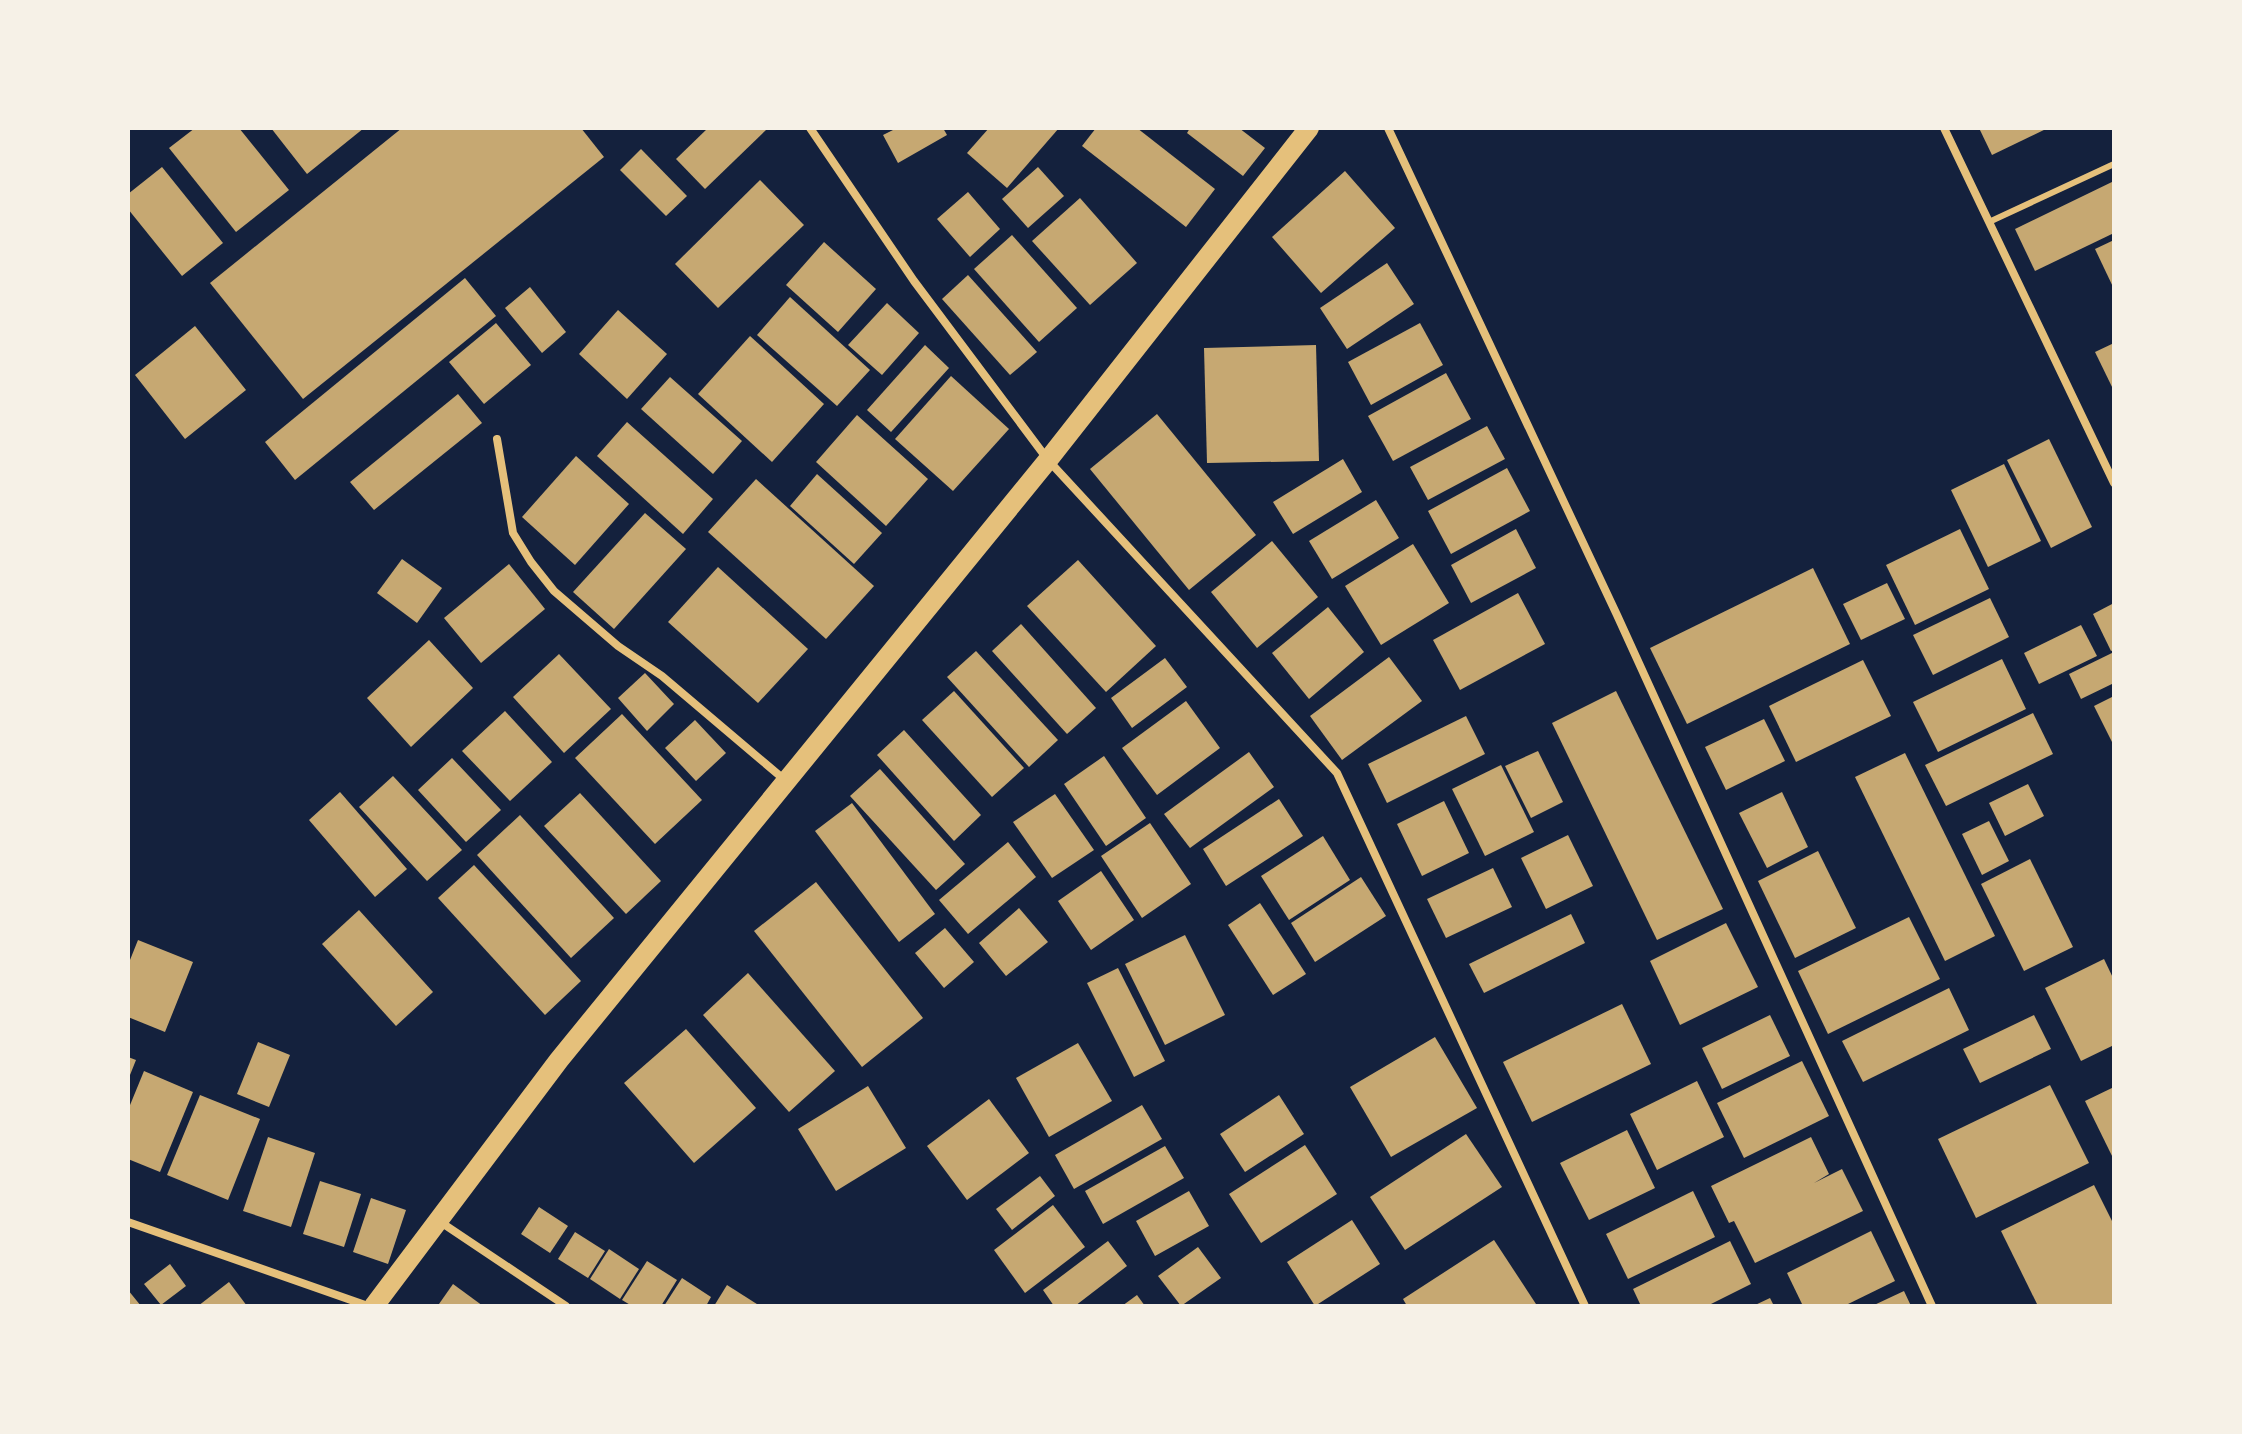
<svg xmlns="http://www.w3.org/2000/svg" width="2242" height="1434" font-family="Raleway,sans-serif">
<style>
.building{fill:#c6a872}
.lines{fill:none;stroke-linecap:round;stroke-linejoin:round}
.service{stroke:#e5c07b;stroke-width:6}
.minor{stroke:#e5c07b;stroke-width:8}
.primary{stroke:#e5c07b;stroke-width:20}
</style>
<rect width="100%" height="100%" fill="#14213d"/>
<g class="building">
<polygon points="195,128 239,128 289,190 236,232 169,148"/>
<polygon points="271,128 364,128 307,174"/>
<polygon points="402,128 581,128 604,157 303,399 210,283"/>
<polygon points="708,128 766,130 705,189 676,159"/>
<polygon points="897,128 943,128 947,135 898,163 883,135"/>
<polygon points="989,128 1059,128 1007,188 967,153"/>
<polygon points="1096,128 1137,128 1215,189 1186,227 1082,146"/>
<polygon points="1190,128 1239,128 1265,148 1243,176 1187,133"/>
<polygon points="1979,128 2048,128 1992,155"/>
<polygon points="641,149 687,196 666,216 620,170"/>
<polygon points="162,167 223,243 182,276 128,209 128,194"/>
<polygon points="1038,167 1064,196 1028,228 1002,199"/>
<polygon points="1345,171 1395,228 1321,293 1272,237"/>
<polygon points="760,180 804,225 718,308 675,264"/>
<polygon points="2114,181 2114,233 2035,271 2015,229"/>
<polygon points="968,192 1000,229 970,257 937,219"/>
<polygon points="1080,198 1137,263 1090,305 1032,241"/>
<polygon points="1012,235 1077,308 1039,342 974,269"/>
<polygon points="2114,240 2114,289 2095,249"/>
<polygon points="824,242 876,289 838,332 786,285"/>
<polygon points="1387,263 1414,304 1347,349 1320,308"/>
<polygon points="968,275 1037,352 1010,375 942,299"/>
<polygon points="465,278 496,316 295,480 265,442"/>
<polygon points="530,287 566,332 542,353 505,308"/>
<polygon points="790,297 870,370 837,406 757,335"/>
<polygon points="887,303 919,333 882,375 848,345"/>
<polygon points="618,310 667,354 627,399 579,354"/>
<polygon points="496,323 531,365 484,404 449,362"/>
<polygon points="1420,323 1443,365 1371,405 1348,362"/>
<polygon points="195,326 246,390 185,439 135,375"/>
<polygon points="750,336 824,404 772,462 698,394"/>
<polygon points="2114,343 2114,391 2095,352"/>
<polygon points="925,345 949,368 891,432 867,410"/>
<polygon points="1316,345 1319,461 1207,463 1204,348"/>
<polygon points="1446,373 1471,419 1393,461 1368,416"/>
<polygon points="951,376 1009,429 953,491 895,439"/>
<polygon points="670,377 742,441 713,474 641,409"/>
<polygon points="458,394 482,423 374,510 350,482"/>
<polygon points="1157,414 1256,535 1189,590 1090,469"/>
<polygon points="857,415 928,479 886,526 816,462"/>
<polygon points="627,422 713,499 683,534 597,456"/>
<polygon points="1487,426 1505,459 1428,500 1410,467"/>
<polygon points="2049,439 2092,527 2051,548 2007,460"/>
<polygon points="576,456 629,504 575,565 522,517"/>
<polygon points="1343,459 1362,492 1293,534 1273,502"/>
<polygon points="2004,464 2041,541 1988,567 1951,490"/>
<polygon points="1507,468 1530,511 1451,554 1428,511"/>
<polygon points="817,474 882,533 854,564 790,506"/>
<polygon points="756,479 874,586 826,639 708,532"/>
<polygon points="1376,500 1399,538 1332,579 1309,541"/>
<polygon points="645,513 686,549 614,629 573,592"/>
<polygon points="1516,529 1536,568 1471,603 1451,565"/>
<polygon points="1960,529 1989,589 1915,625 1886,565"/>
<polygon points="1272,541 1318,597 1257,648 1211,592"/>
<polygon points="1413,544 1449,603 1381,645 1345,586"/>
<polygon points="402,559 442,588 417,623 377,593"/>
<polygon points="1078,560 1156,646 1106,692 1027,606"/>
<polygon points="509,564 545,609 481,663 444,618"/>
<polygon points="718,567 808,649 758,703 668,622"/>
<polygon points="1813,568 1850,644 1687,724 1650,648"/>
<polygon points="1887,583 1905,619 1861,640 1843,604"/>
<polygon points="1518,593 1545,644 1460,690 1433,640"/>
<polygon points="1990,598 2009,637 1933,675 1913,635"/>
<polygon points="2114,603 2114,650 2111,651 2093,614"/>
<polygon points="1328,607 1364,652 1309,699 1272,653"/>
<polygon points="1021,624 1096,708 1067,734 992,651"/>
<polygon points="2081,625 2097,656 2039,684 2024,653"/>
<polygon points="429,640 473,688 411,747 367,698"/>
<polygon points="976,651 1058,740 1029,767 947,677"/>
<polygon points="2114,652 2114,683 2081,699 2069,674"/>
<polygon points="559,654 611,709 564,753 513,697"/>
<polygon points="1389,657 1422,701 1342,760 1310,716"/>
<polygon points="1165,658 1187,687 1132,728 1111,698"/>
<polygon points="2002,659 2026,709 1938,752 1913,702"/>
<polygon points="1863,660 1891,716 1796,762 1769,706"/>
<polygon points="645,673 674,704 647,731 618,698"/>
<polygon points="954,691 1024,768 992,797 922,720"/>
<polygon points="1616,691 1723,909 1657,940 1552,723"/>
<polygon points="2114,696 2114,746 2094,706"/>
<polygon points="1186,701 1220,748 1157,795 1122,748"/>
<polygon points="505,711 552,762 510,801 462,751"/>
<polygon points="2033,713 2053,754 1946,806 1925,765"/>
<polygon points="622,714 702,800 655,844 575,758"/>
<polygon points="1466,716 1485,754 1387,803 1368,764"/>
<polygon points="1764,719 1785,761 1726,790 1705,747"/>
<polygon points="695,720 726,753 696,781 665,748"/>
<polygon points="904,730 981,815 954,841 877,755"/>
<polygon points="1538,751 1563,802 1531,818 1505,766"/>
<polygon points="1249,752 1274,787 1190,848 1164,814"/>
<polygon points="1905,753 1995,936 1945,961 1855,777"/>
<polygon points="1104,756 1146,818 1106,846 1064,784"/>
<polygon points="452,758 501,810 466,842 418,790"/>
<polygon points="1501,765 1534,832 1485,856 1452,789"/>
<polygon points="880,769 965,864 936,890 850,796"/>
<polygon points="393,776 462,850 427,881 359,807"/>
<polygon points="2028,784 2044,816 2005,836 1989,803"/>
<polygon points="340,792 407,869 375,897 309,820"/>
<polygon points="1782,792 1808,847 1767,868 1739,813"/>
<polygon points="580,793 661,881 626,914 544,826"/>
<polygon points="1055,794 1094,850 1052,878 1013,822"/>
<polygon points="1279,799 1303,836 1226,886 1203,849"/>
<polygon points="1444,801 1469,853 1422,876 1397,824"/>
<polygon points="852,803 935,914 899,942 815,831"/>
<polygon points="520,815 614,918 571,958 477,855"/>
<polygon points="1989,821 2009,861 1982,875 1962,834"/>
<polygon points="1150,823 1191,884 1142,918 1101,856"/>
<polygon points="1568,835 1593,886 1546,909 1521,858"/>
<polygon points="1323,836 1350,880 1289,920 1261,876"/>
<polygon points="1008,842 1036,877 968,934 939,900"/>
<polygon points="1818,851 1856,928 1795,958 1758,881"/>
<polygon points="2030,859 2073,947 2024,971 1981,884"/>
<polygon points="474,865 581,981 545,1015 438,898"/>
<polygon points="1493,868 1512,907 1446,938 1427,899"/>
<polygon points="1101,871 1134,920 1091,950 1058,901"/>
<polygon points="1361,877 1386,916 1315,962 1291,923"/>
<polygon points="816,882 923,1018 862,1067 754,931"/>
<polygon points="1260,903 1306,974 1273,995 1228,925"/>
<polygon points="1019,908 1048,942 1006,976 979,943"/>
<polygon points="359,910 433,992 396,1026 322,944"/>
<polygon points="1571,914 1585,943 1484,993 1469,964"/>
<polygon points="1909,917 1940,979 1828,1034 1798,971"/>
<polygon points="1726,923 1758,987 1680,1025 1650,961"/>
<polygon points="945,928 974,962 944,988 915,953"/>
<polygon points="1185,935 1225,1015 1165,1045 1125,964"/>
<polygon points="138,940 193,962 165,1032 128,1017 128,965"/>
<polygon points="2104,959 2114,980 2114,1045 2081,1061 2045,988"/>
<polygon points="1118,968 1165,1061 1134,1077 1087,983"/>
<polygon points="748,973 835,1071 789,1112 703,1015"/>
<polygon points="1949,988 1969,1030 1863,1082 1842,1041"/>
<polygon points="1622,1004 1651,1064 1532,1122 1503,1062"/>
<polygon points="1770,1015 1790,1056 1722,1089 1702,1048"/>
<polygon points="2034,1015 2051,1049 1980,1083 1963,1049"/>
<polygon points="686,1029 756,1108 694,1163 624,1083"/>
<polygon points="1435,1037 1477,1108 1391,1157 1350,1087"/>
<polygon points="258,1042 290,1055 269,1107 237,1094"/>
<polygon points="1078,1043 1112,1101 1049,1137 1016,1078"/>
<polygon points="128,1057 136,1060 128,1080"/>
<polygon points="1802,1061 1829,1116 1744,1158 1717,1103"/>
<polygon points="144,1071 193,1092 160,1172 128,1159 128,1110"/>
<polygon points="1697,1081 1724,1137 1657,1170 1630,1114"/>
<polygon points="2050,1085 2089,1163 1976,1218 1938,1139"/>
<polygon points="868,1086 906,1148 836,1191 798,1129"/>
<polygon points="2114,1087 2114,1160 2085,1101"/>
<polygon points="200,1095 260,1119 228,1200 167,1175"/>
<polygon points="1279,1095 1304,1134 1245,1172 1220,1134"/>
<polygon points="989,1099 1029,1153 967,1200 927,1146"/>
<polygon points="1142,1105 1162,1139 1074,1189 1055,1155"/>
<polygon points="1627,1130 1655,1188 1589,1220 1560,1163"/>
<polygon points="1466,1134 1502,1187 1405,1250 1370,1197"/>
<polygon points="268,1137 315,1153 291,1227 243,1211"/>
<polygon points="1811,1137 1829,1174 1814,1183 1842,1169 1863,1211 1755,1263 1734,1221 1729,1223 1711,1186"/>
<polygon points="1305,1145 1337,1194 1261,1243 1229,1194"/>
<polygon points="1165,1146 1184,1178 1103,1224 1085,1191"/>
<polygon points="1040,1176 1055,1196 1012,1230 996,1209"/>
<polygon points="320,1181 361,1194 344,1247 303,1234"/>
<polygon points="2094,1185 2114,1225 2114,1306 2038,1306 2001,1231"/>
<polygon points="1189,1191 1209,1226 1155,1256 1136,1221"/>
<polygon points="1693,1191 1715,1237 1628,1279 1606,1234"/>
<polygon points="371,1198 406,1210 388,1264 353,1252"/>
<polygon points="1053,1205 1085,1247 1025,1293 994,1250"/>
<polygon points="539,1207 568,1226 550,1253 521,1234"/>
<polygon points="1352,1220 1380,1264 1315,1306 1287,1262"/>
<polygon points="1871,1231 1895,1281 1844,1306 1803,1306 1787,1273"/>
<polygon points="575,1232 605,1251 588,1278 558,1259"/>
<polygon points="1494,1240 1536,1304 1407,1306 1403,1299"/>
<polygon points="1108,1241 1127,1266 1075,1306 1054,1306 1043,1290"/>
<polygon points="1730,1241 1751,1284 1707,1306 1641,1306 1633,1289"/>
<polygon points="1198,1247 1221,1278 1181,1306 1158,1276"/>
<polygon points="609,1249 639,1269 620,1299 590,1279"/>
<polygon points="647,1261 677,1280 661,1306 632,1306 622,1300"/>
<polygon points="170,1264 186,1286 161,1305 144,1284"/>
<polygon points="682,1278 711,1297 706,1306 664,1306"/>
<polygon points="229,1282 247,1306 198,1306"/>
<polygon points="453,1284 483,1306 442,1306 439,1304"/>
<polygon points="727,1285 760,1306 714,1306"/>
<polygon points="128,1290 141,1306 128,1306"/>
<polygon points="1904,1291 1911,1306 1872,1306"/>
<polygon points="1137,1295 1145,1306 1122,1306"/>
<polygon points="1770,1298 1774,1306 1753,1306"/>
</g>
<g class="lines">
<polyline class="service" points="1989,222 2114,164"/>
<g class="minor">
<polyline points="810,128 914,281 1048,460 1337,773 1585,1306"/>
<polyline points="1388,128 1617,615 1932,1306"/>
<polyline points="1944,128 2114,483"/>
<polyline points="497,439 513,533 531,562 554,591 618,646 662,676 786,781"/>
<polyline points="439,1221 566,1306"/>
<polyline points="128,1222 368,1306"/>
</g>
<polyline class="primary" points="374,1306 559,1060 1048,460 1309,128"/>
</g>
<rect width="2242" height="1434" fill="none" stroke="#f6f1e7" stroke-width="260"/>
</svg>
